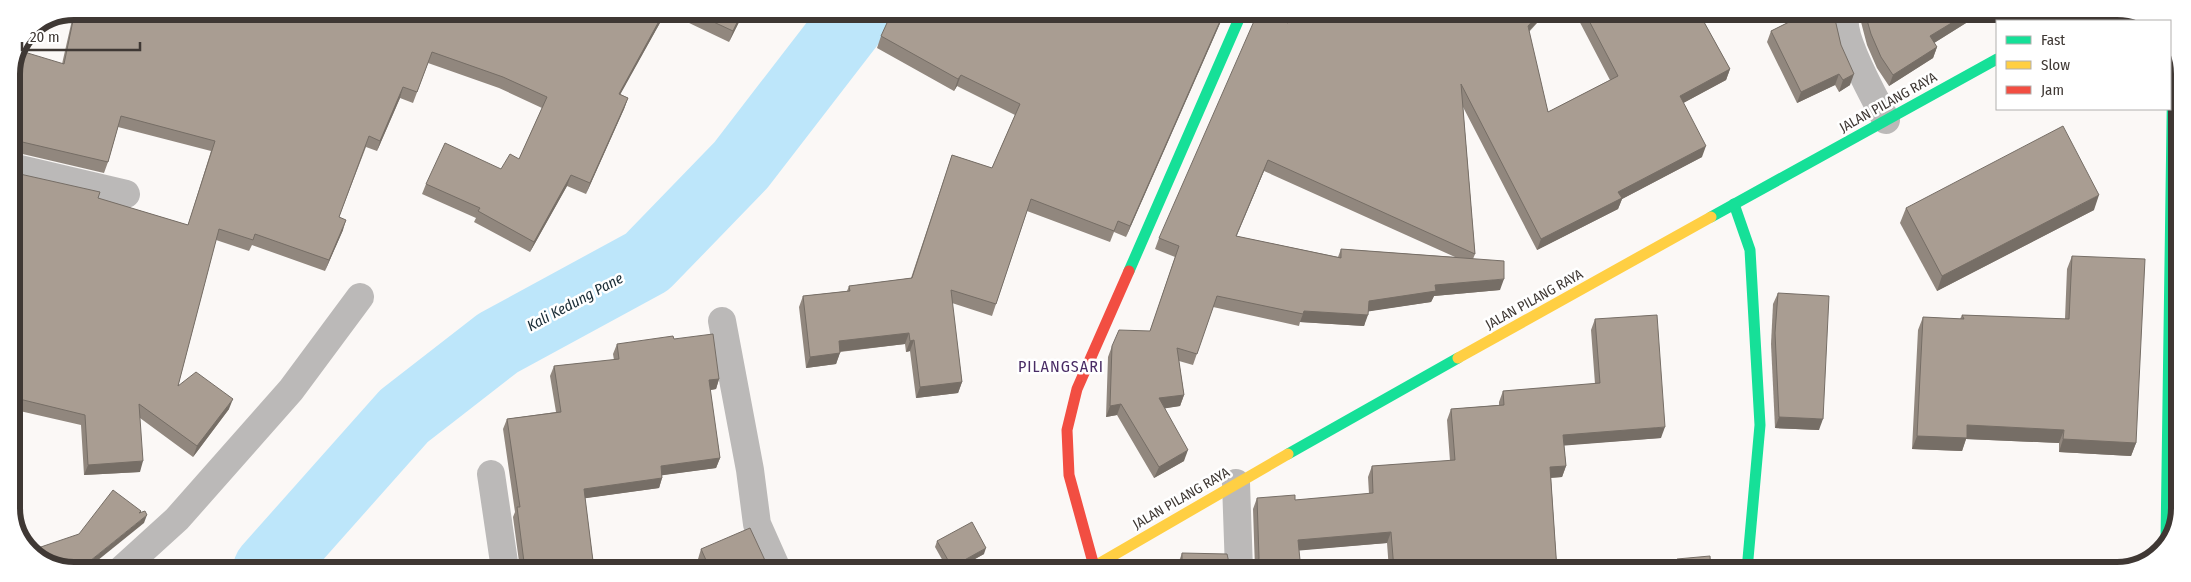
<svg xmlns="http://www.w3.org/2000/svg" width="2191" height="582" font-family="'Fira Sans Condensed',sans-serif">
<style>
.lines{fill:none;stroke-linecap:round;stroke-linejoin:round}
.river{stroke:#bde6fa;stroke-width:70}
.street{stroke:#bbb9b8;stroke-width:28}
.fast{stroke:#16e098;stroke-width:11}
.slow{stroke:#ffcf43;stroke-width:11}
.jam{stroke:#f24e42;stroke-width:11}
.wall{fill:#91877e;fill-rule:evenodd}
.shaded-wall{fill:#766e66}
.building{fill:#a99d92;stroke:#766e66}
.labels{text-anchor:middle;stroke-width:5;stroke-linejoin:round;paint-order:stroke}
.street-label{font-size:14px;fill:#3f3834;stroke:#fff}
.water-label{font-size:15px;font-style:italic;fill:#192c36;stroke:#fff}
.quarter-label{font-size:16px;letter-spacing:1px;fill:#492c65;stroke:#fff}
.rim{fill:none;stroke:#3f3834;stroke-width:6}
</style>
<rect width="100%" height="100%" fill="#fbf8f6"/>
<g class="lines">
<polyline class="river" points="268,569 404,416 498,343 647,262 741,165 859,12"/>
<g class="street">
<path d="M1846 13C1838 35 1875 98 1886 120"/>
<polyline points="11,167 126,194"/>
<polyline points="722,321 750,470 757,524 777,569"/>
<polyline points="491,474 505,569"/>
<polyline points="1236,483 1239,570"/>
<polyline points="122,569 177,519 291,390 360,297"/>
</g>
<g class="fast">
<polyline points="2065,21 2080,13"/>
<polyline points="1734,204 1750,250 1760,425 1747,570"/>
<polyline points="1711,217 1997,59"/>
<polyline points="1129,271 1242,12"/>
<polyline points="1288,454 1458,358"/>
<polyline points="2166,541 2173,54"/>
</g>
<g class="slow">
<polyline points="1458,358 1711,217"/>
<polyline points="1088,570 1288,454"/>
</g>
<polyline class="jam" points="1094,566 1069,475 1067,430 1077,389 1129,271"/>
</g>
<g class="wall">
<polygon points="74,11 744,12 729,42 666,12 620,94 628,98 624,109 586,194 567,186 530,252 474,222 476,218 422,194 426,184 501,169 519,159 542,108 499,88 428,63 413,103 400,98 377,151 366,147 339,217 343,230 325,271 252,245 249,251 216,240 178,386 229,409 193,457 140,418 140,472 84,475 81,425 11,409 11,172 188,225 211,151 118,127 108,162 104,173 14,152 11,152 11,74 62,64"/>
<polygon points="1225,12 1126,237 1114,232 1110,242 1027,211 992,316 952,303 962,382 958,393 916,398 910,351 906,352 905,344 840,352 836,364 806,368 799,307 803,296 847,291 849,286 911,278 952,155 992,168 1015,115 957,86 954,91 877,48 881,36"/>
<path d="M1292 12 1546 13 1529 32 1548 112 1610 80 1575 13H1699L1730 69 1726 80 1683 103 1702 157 1622 199 1618 209 1537 250 1463 107 1475 254 1473 259 1500 290 1434 296 1431 302 1368 311 1364 326 1300 322 1299 326 1213 307 1193 365 1179 361 1184 395 1180 406 1165 408 1184 461 1154 478 1117 415 1106 417 1108 357 1112 346 1150 331 1175 257 1155 249 1159 238 1288 23ZM1264 171 1455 257 1341 249 1338 257 1236 236Z"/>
<polygon points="1791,13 1834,13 1834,15 1850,85 1839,92 1835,85 1797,103 1767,42 1771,31 1795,19"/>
<polygon points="1860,13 1982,13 1934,43 1937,47 1933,58 1889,86 1877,68 1867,45 1861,22"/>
<polygon points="1906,208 2094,210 1937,291 1900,223"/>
<polygon points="2072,256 2136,443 2131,456 2059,452 2059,443 1966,439 1962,451 1912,449 1918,330 1923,317 1960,319 1962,315 2065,319 2067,269"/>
<polygon points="1778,293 1819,430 1775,428 1771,344 1773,304"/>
<polygon points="1595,319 1661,438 1564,445 1566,466 1562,477 1551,478 1557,570 1389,570 1387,543 1299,550 1255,569 1253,509 1257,498 1295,500 1369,494 1368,477 1372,466 1450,461 1447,420 1451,409 1499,405 1499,402 1503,391 1595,384 1591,330"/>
<polygon points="674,339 719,379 716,389 710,390 720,458 716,468 662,475 662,478 659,488 585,498 594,569 520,569 513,517 515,512 503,429 507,419 556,412 550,376 554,366 614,360 613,354 617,344"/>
<polygon points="937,541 984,554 955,570 948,570 935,547"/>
<polygon points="701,549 769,569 702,569 698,559"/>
<polygon points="1182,553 1230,567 1233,570 1178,570 1178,564"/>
<polygon points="1677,559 1711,570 1673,570"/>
</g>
<g class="shaded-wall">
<polygon points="664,12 666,12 615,104 619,94"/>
<polygon points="742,12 744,12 729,42 733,31"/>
<polygon points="1224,12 1225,12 1126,237 1130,226"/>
<polygon points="1540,13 1546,13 1523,37 1528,26"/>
<polygon points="1968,13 1982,13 1926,48 1930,36"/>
<polygon points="1937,47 1933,58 1889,86 1893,75"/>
<polygon points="1730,69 1726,80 1676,107 1680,96"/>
<polygon points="1839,74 1835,85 1797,103 1801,92"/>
<polygon points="1854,74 1850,85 1839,92 1843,80"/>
<polygon points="961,75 957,86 954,91 958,79"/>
<polygon points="403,87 400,98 377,151 380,141"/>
<polygon points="628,98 624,109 586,194 590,183"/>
<polygon points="11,141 18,141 14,152 11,152"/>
<polygon points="1706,146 1702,157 1622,199 1618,209 1537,250 1541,239 1618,192"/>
<polygon points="1268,160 1264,171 1232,247 1236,236"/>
<polygon points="571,175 567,186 530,252 534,242"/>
<polygon points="2099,195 2094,210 1937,291 1942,276"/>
<polygon points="346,220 343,230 325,271 329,260"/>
<polygon points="1504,279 1500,290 1434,296 1431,302 1365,312 1369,301 1435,285"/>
<polygon points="1304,311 1368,315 1364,326 1300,322"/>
<polygon points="909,333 905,344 835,352 839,341"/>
<polygon points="914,340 910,351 906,352 910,341"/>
<polygon points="840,353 836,364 806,368 810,357"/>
<polygon points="719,379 716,389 705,391 709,380"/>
<polygon points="962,382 958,393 916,398 920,387"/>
<polygon points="1184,395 1180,406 1155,410 1159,398"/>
<polygon points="233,399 229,409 193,457 197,446"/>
<polygon points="1121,404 1117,415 1106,417 1110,406"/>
<polygon points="1779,417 1823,419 1819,430 1775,428"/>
<polygon points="1967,425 2064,430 2059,443 1966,439 1962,451 1912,449 1917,436"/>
<polygon points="1665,427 1661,438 1559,446 1563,435"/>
<polygon points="2063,439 2136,443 2131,456 2059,452"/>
<polygon points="1188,450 1184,461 1154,478 1159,467"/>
<polygon points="720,458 716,468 657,476 661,466"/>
<polygon points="143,461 140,472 84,475 88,465"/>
<polygon points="1566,466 1562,477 1546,478 1550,467"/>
<polygon points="662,478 659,488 580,499 584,489"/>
<polygon points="147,515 144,523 87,569 80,569"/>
<polygon points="1391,532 1387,543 1294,551 1298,540"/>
<polygon points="986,548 984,554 955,570 951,570 952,567"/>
<polygon points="536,560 533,569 521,569 524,562"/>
</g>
<g class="building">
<polygon points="75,11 664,12 619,94 628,98 590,183 571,175 534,242 478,211 480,208 426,184 445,143 501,169 510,154 519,159 547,97 503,77 432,52 417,92 403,87 380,141 369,136 339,217 346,220 329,260 255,234 253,240 219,229 178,386 196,372 233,399 197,446 139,404 143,461 88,465 85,415 11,397 11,172 100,192 98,198 188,225 215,141 121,116 108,162 18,141 11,141 11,74 21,51 64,64"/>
<polygon points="692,12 742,12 733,31"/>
<polygon points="892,12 1224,12 1130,226 1118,221 1114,231 1031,199 996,304 951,290 962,382 920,387 914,340 910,341 909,333 839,341 840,353 810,357 803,296 850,291 849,286 912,278 952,155 992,168 1020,104 961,75 958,79 881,36"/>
<polygon points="1258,12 1265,12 1288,23 1292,12 1540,13 1528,26 1548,112 1618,76 1585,13 1699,13 1730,69 1680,96 1706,146 1618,192 1622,198 1541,239 1461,84 1475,254 1268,160 1236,236 1341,258 1341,249 1504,261 1504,279 1435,285 1436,291 1369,301 1368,315 1304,311 1303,314 1217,296 1197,354 1177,348 1184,395 1159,398 1188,450 1159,467 1121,404 1110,406 1112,346 1119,330 1150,331 1179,246 1159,238"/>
<polygon points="1802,13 1834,13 1834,15 1841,45 1854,74 1843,80 1839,74 1801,92 1771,31 1803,15"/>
<polygon points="1865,13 1968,13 1930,36 1937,47 1893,75 1881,57 1871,34"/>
<polygon points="2063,126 2099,195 1942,276 1906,208"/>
<polygon points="2072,256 2145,259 2136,443 2063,439 2064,430 1967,425 1967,438 1917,436 1923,317 1964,319 1962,315 2069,319"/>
<polygon points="1778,293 1829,296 1823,419 1779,417 1775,333"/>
<polygon points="1657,315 1665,427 1563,435 1566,466 1550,467 1557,570 1394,570 1391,532 1298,540 1301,570 1253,570 1257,567 1259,558 1257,498 1295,495 1295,500 1373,493 1372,466 1455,460 1451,409 1504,405 1503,391 1600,383 1595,319"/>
<polygon points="713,334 719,379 709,380 720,458 661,466 662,478 584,489 594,569 537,569 536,560 524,562 517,507 520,507 507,419 561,412 554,366 619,359 617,344 673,336 674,339"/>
<polygon points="113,490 141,511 139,513 145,511 147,515 80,569 58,569 29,551 79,534"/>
<polygon points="972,522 986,548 952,567 937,541"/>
<polygon points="750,528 769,569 710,569 701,549"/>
<polygon points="1182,553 1227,554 1230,567 1233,570 1182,570"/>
<polygon points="1710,556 1711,570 1678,570 1677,559"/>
</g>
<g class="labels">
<g class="street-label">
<text transform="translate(1888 102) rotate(-29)" y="5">JALAN PILANG RAYA</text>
<text transform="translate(1534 299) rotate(-29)" y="5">JALAN PILANG RAYA</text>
<text transform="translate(1181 498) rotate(-30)" y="5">JALAN PILANG RAYA</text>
</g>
<g class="water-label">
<text transform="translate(575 302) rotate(-28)" y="5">Kali Kedung Pane</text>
</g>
<g class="quarter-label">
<text x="1061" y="372">PILANGSARI</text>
</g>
</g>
<path d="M0 0H2191V582H0ZM74 20H2117A54 54 0 0 1 2171 74V508A54 54 0 0 1 2117 562H74A54 54 0 0 1 20 508V74A54 54 0 0 1 74 20Z" fill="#fff" fill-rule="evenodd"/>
<path class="rim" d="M74 20H2117A54 54 0 0 1 2171 74V508A54 54 0 0 1 2117 562H74A54 54 0 0 1 20 508V74A54 54 0 0 1 74 20Z"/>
<rect x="1996" y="20" width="175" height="90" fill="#ffffff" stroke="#b2afae"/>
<rect x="2006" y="36" width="25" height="8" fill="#16e098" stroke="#b2afae"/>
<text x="2041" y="45" font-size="15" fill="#3f3834">Fast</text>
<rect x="2006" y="61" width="25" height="8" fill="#ffcf43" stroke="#b2afae"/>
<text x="2041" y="70" font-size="15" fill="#3f3834">Slow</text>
<rect x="2006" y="86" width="25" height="8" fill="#f24e42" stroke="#b2afae"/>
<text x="2041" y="95" font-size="15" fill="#3f3834">Jam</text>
<path d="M22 42v8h118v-8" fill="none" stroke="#3f3834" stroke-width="2.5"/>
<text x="30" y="42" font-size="15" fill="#3f3834" stroke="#ffffff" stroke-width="4" paint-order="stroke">20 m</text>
</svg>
